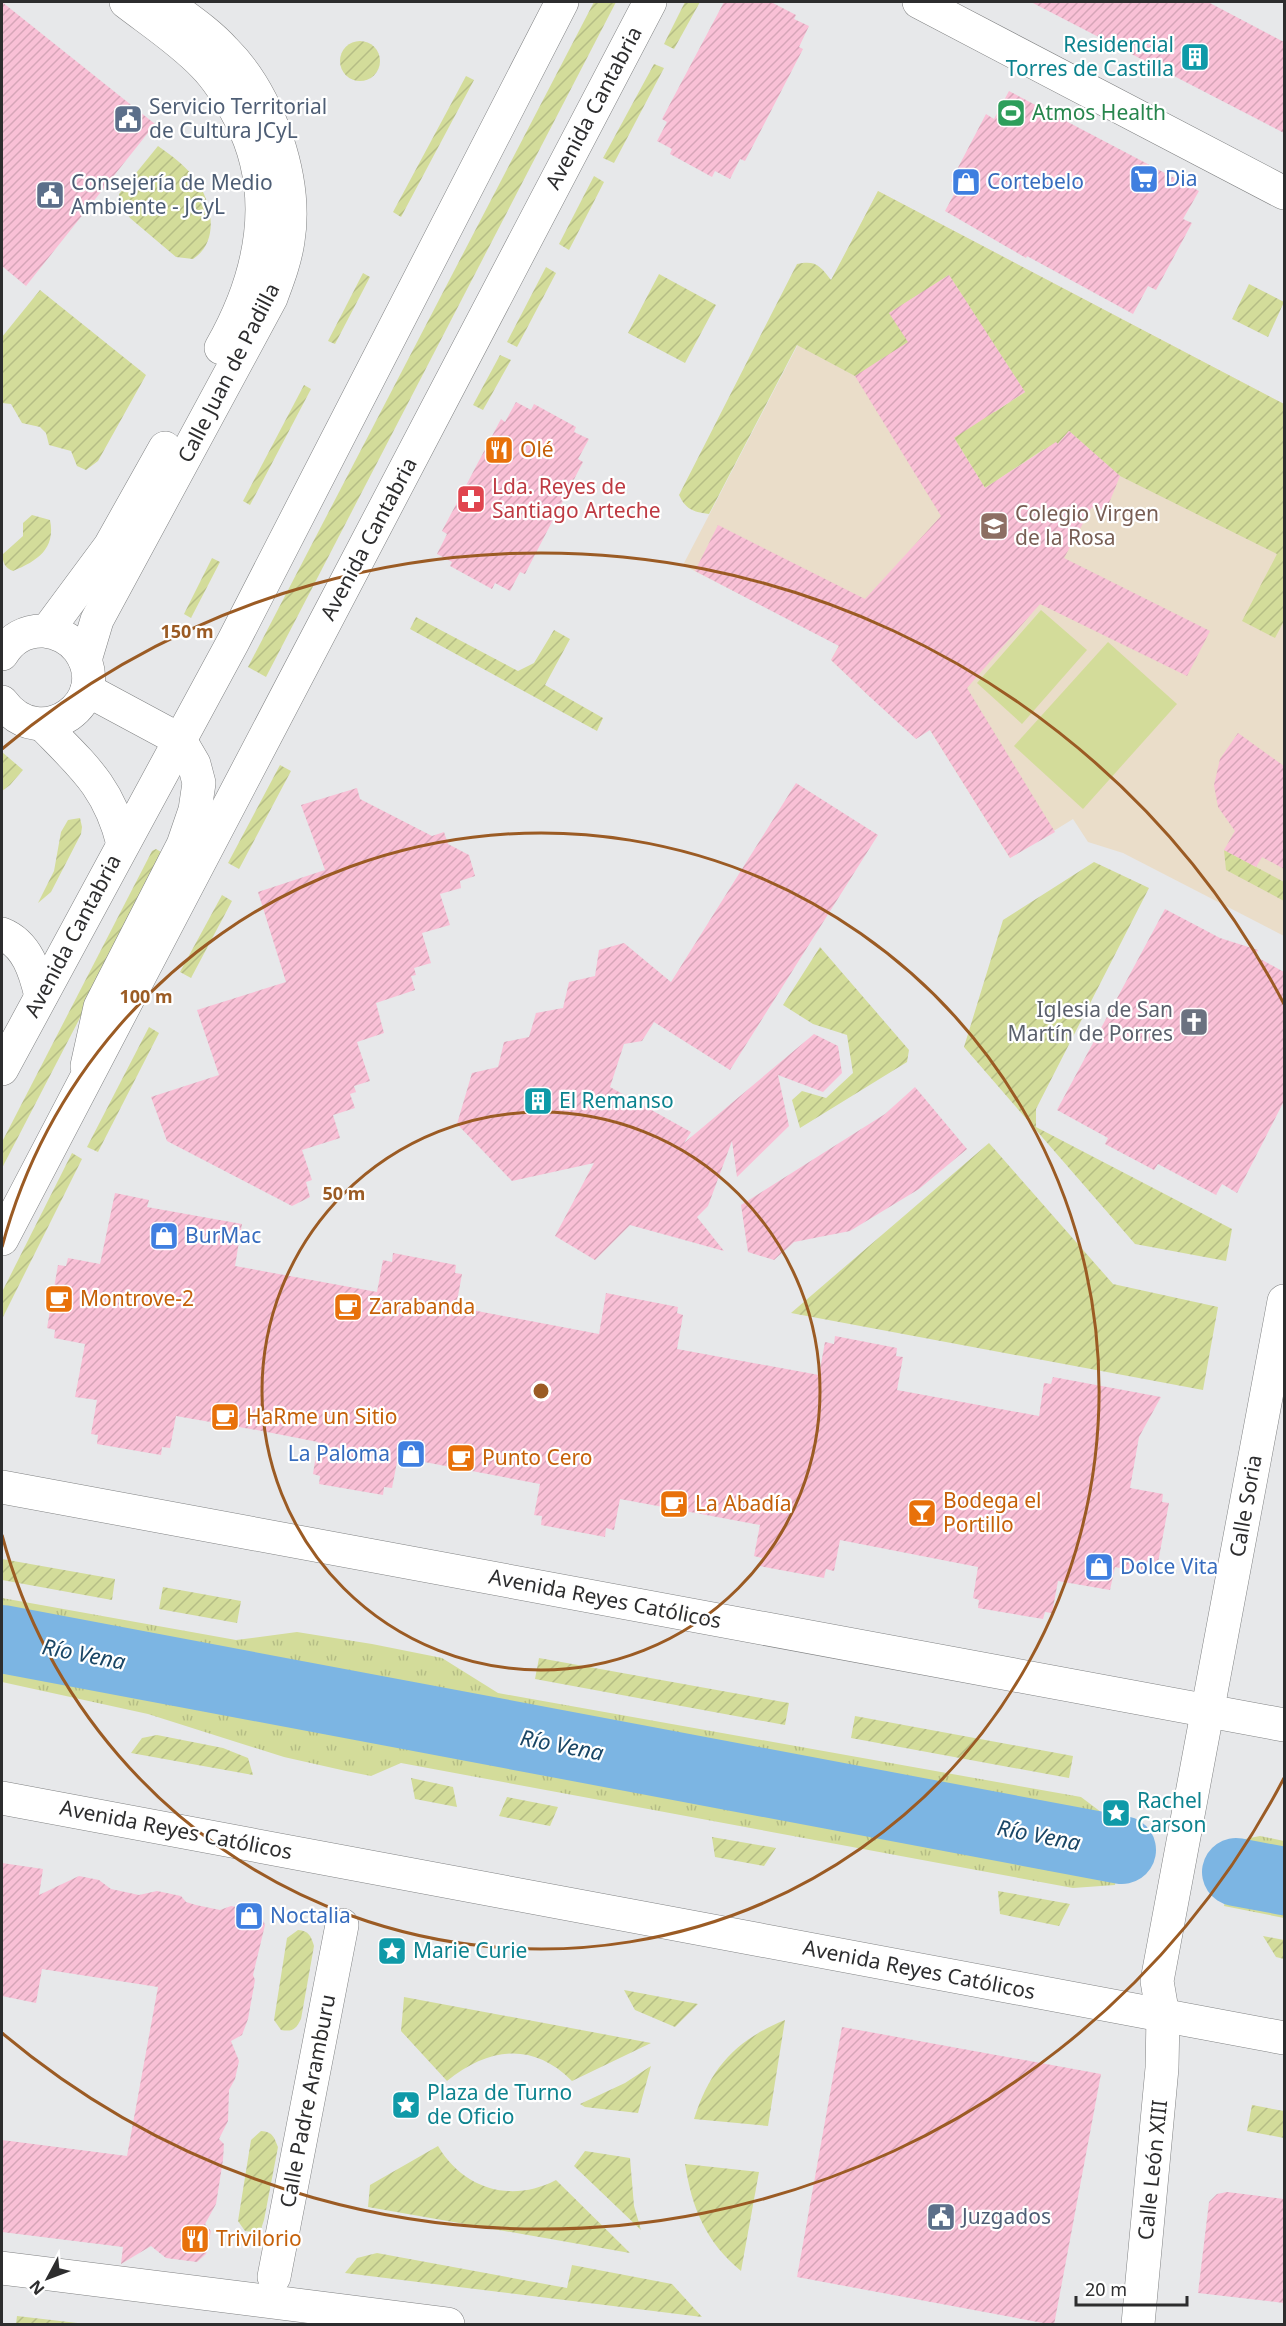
<svg xmlns="http://www.w3.org/2000/svg" width="1286" height="2326" font-family="'Noto Sans',sans-serif">
<style>
.education{fill:#eaddc9}
.grass{fill:url(#grass-tufts)}
.garden{fill:url(#garden-furrows)}
.pitch{fill:#d3dc9a}
.lines{fill:none;stroke-linecap:round;stroke-linejoin:round}
.river{stroke:#7cb5e3;stroke-width:68}
.building{fill:url(#building-hatch)}
.minor-casing{stroke:#808283;stroke-width:34}
.major-casing{stroke:#808283;stroke-width:34}
.minor{stroke:#fff;stroke-width:33}
.major{stroke:#fff;stroke-width:33}
.ring{fill:none;stroke:#9b5b24;stroke-width:3}
.labels{text-anchor:middle;stroke-width:4.5;stroke-linejoin:round;paint-order:stroke}
.culture-label{font-size:21px;fill:#0d838f;stroke:#fff;text-anchor:start}
.service-label{font-size:21px;fill:#4e5e75;stroke:#fff;text-anchor:start}
.street-label{font-size:21px;fill:#2d2d2e;stroke:#fff}
.leisure-label{font-size:21px;fill:#27864d;stroke:#fff;text-anchor:start}
.shop-label{font-size:21px;fill:#366cbe;stroke:#fff;text-anchor:start}
.food-label{font-size:21px;fill:#c56008;stroke:#fff;text-anchor:start}
.health-label{font-size:21px;fill:#be3a42;stroke:#fff;text-anchor:start}
.education-label{font-size:21px;fill:#785e54;stroke:#fff;text-anchor:start}
.worship-label{font-size:21px;fill:#5b616d;stroke:#fff;text-anchor:end}
.water-label{font-size:22px;font-style:italic;fill:#1b4766;stroke:#fff}
.centre{fill:#9b5b24;stroke:#fff;stroke-width:3}
.ring-label{font-size:18px;text-anchor:middle;font-weight:bold;fill:#9b5b24;stroke:#fff;stroke-width:4.5;stroke-linejoin:round;paint-order:stroke}
</style>
<defs>
<pattern id="grass-tufts" width="24" height="20" patternUnits="userSpaceOnUse" patternTransform="scale(1.5)"><rect width="24" height="20" fill="#d3dc9a"/><path d="M3 7l-1-3M5 7V3M7 7l1-3M15 17l-1-3M17 17v-4M19 17l1-3" fill="none" stroke="#b5bd85"/></pattern>
<pattern id="garden-furrows" width="10" height="10" patternUnits="userSpaceOnUse" patternTransform="scale(1.5)"><rect width="10" height="10" fill="#d3dc9a"/><path d="M-1 1l2-2M0 10L10 0M9 11l2-2" fill="none" stroke="#b5bd85"/></pattern>
<pattern id="building-hatch" width="6" height="6" patternUnits="userSpaceOnUse" patternTransform="scale(1.5)"><rect width="6" height="6" fill="#f9c0d6"/><path d="M-1 1l2-2M0 6l6-6M5 7l2-2" fill="none" stroke="#d6a5b8"/></pattern>
</defs>
<rect width="100%" height="100%" fill="#e7e8ea"/>
<polygon class="education" points="878,191 1284,404 1284,936 1123,853 1088,842 1073,819 1010,858 930,730 870,697 831,660 839,645 683,565"/>
<g class="grass">
<polygon points="2,1598 236,1640 297,1632 372,1644 442,1658 498,1693 1081,1797 1105,1815 1128,1818 1115,1885 1073,1888 401,1763 371,1776 346,1771 284,1757 148,1714 2,1682"/>
<polygon points="1260,1836 1284,1841 1284,1918 1224,1906 1235,1841"/>
</g>
<g class="garden">
<polygon points="594,2 616,2 266,677 248,667"/>
<polygon points="685,2 700,2 674,49 664,44"/>
<circle cx="360" cy="61" r="20"/>
<polygon points="654,64 664,68 614,163 603,158"/>
<polygon points="466,76 474,80 401,217 393,212"/>
<path d="M158 146C171 155 184 165 193 176 212 199 221 241 193 259L176 257 130 218 119 203V194Z"/>
<polygon points="594,176 604,182 569,250 559,244"/>
<path d="M878 191 1284 404V621L1275 638 1242 621 1277 554 1120 476 1069 431 1049 453 1044 449 985 488 936 408 985 398 995 412 1025 392 949 275 890 313 930 376H855L797 345 709 514C694 512 686 510 679 495L797 264C816 260 820 266 831 280Z"/>
<polygon points="546,267 556,273 517,347 507,342"/>
<polygon points="363,273 370,277 335,344 328,341"/>
<polygon points="659,274 716,305 685,363 628,333"/>
<polygon points="1249,284 1284,302 1268,337 1232,319"/>
<polygon points="40,290 146,375 98,461 86,470 77,466 71,451 49,445 46,433 40,427 22,423 11,404 2,403 2,337"/>
<polygon points="500,355 511,360 483,410 473,405"/>
<polygon points="304,385 311,389 250,505 243,501"/>
<path d="M32 515 50 520C56 549 37 561 13 571 5 568 2 562 3 554L23 536V523Z"/>
<polygon points="212,558 220,562 191,618 184,614"/>
<polygon points="416,617 518,671 534,663 554,630 570,639 545,685 603,718 597,731 410,629"/>
<polygon points="2,752 23,770 10,785 2,791"/>
<polygon points="280,765 291,771 239,869 228,863"/>
<polygon points="80,818 82,827 81,834 51,892 38,903 54,871 61,832 68,820"/>
<polygon points="156,849 161,852 163,858 2,1168 2,1142 152,851"/>
<polygon points="1224,850 1284,882 1284,901 1226,870"/>
<polygon points="1094,862 1149,888 1036,1109 1036,1127 1232,1229 1226,1261 1135,1244 964,1047 1003,920"/>
<polygon points="222,895 232,901 191,978 180,972"/>
<polygon points="820,947 909,1050 907,1062 800,1128 792,1100 802,1091 826,1098 853,1073 847,1035 813,1024 783,1005"/>
<polygon points="149,1027 159,1033 98,1152 87,1147"/>
<polygon points="989,1143 1113,1284 1218,1307 1203,1390 791,1313"/>
<polygon points="72,1153 82,1159 3,1317 2,1292"/>
<polygon points="2,1559 115,1579 112,1600 2,1580"/>
<polygon points="163,1587 241,1601 237,1623 159,1609"/>
<polygon points="539,1658 789,1703 785,1725 535,1679"/>
<polygon points="855,1716 1073,1756 1069,1778 851,1738"/>
<polygon points="157,1735 223,1748 248,1758 253,1775 131,1753 142,1738"/>
<polygon points="411,1778 453,1787 457,1807 415,1799"/>
<polygon points="507,1797 558,1807 550,1826 499,1816"/>
<polygon points="712,1837 776,1848 764,1866 715,1857"/>
<polygon points="998,1891 1070,1904 1059,1926 1000,1914"/>
<path d="M298 1930C309 1931 311 1936 314 1946L301 2019C296 2029 293 2032 281 2030L274 2020 287 1938Z"/>
<polygon points="1263,1936 1284,1940 1284,1959 1276,1957"/>
<polygon points="624,1990 698,2004 675,2027 635,2010"/>
<path d="M404 1997 651 2043 572 2081C532 2041 488 2048 447 2081L401 2031Z"/>
<path d="M785 2020 768 2126 694 2119C710 2068 736 2040 785 2020Z"/>
<polygon points="651,2066 638,2113 585,2107 580,2104 625,2083"/>
<polygon points="1252,2105 1284,2111 1284,2138 1247,2131"/>
<path d="M261 2131C273 2132 274 2137 278 2147L264 2220 261 2229 254 2232 245 2231 238 2221 251 2140Z"/>
<path d="M438 2146C464 2190 512 2203 556 2180L630 2253 368 2207 370 2185Z"/>
<polygon points="585,2151 630,2158 634,2206 641,2230 574,2166"/>
<path d="M685 2164 759 2172 741 2271C706 2242 692 2209 685 2164Z"/>
<polygon points="377,2253 567,2288 572,2265 672,2284 702,2317 345,2273 357,2258"/>
<polygon points="17,2316 86,2324 16,2324"/>
</g>
<g class="pitch">
<polygon points="1041,610 1087,650 1022,724 977,683"/>
<polygon points="1108,642 1177,704 1083,809 1014,746"/>
</g>
<g class="lines">
<g class="river">
<polyline points="2,1639 1122,1850"/>
<polyline points="1236,1872 1284,1881"/>
</g>
</g>
<g class="building">
<polygon points="2,2 155,124 26,286 2,266"/>
<polygon points="724,2 771,2 796,15 794,19 809,26 799,47 803,49 745,161 740,159 730,179 715,171 712,177 670,154 672,149 657,141 667,122 662,119"/>
<polygon points="1031,2 1208,2 1284,42 1284,133"/>
<polygon points="1009,91 1199,191 1183,219 1192,223 1156,290 1148,286 1133,314 1027,256 1026,258 1007,247 945,211 959,185 951,181 986,114 994,119"/>
<polygon points="949,275 1025,392 954,438 985,488 1056,442 1058,444 1069,431 1120,476 1105,513 1092,507 1064,558 1210,631 1187,676 1040,604 967,688 1055,832 1010,858 930,730 916,739 870,697 831,660 839,646 695,571 718,525 865,599 941,516 855,376 908,342 889,313"/>
<polygon points="516,402 531,410 534,404 576,427 574,432 589,439 578,459 583,462 525,574 520,572 510,591 495,583 492,589 450,566 452,562 437,554 447,534 442,531 501,419 505,422"/>
<polygon points="1238,733 1284,766 1284,869 1262,857 1256,867 1224,850 1235,831 1218,807 1214,785 1220,759"/>
<polygon points="796,783 878,835 730,1070 654,1022 642,1041 624,1044 610,1087 691,1132 684,1143 814,1034 838,1046 842,1073 823,1092 778,1075 789,1126 737,1177 732,1141 708,1206 697,1217 724,1251 630,1225 595,1260 555,1236 594,1163 512,1181 457,1124 472,1073 498,1067 504,1042 529,1037 536,1013 563,1008 569,982 595,976 599,950 624,943 671,982"/>
<polygon points="357,788 360,799 432,836 444,832 448,844 469,855 475,876 460,881 461,888 440,894 450,925 422,933 431,963 414,968 416,975 411,976 415,990 376,1003 384,1033 357,1042 370,1081 354,1086 356,1092 350,1094 355,1108 333,1115 340,1138 302,1150 312,1180 306,1182 310,1197 292,1206 167,1141 151,1097 219,1075 197,1010 286,982 258,892 325,870 301,805"/>
<polygon points="1165,909 1220,938 1258,950 1255,956 1284,972 1284,1101 1237,1193 1222,1184 1216,1195 1158,1164 1154,1170 1105,1144 1108,1138 1057,1110"/>
<polygon points="915,1087 967,1149 919,1189 850,1231 794,1242 774,1260 748,1252 741,1205 885,1114"/>
<polygon points="115,1193 149,1200 147,1207 242,1224 235,1266 377,1292 383,1260 392,1262 393,1253 456,1265 455,1273 462,1274 456,1307 599,1334 606,1293 678,1307 677,1313 683,1315 677,1349 819,1375 825,1342 834,1344 835,1336 897,1348 896,1356 903,1357 897,1390 1039,1416 1044,1383 1051,1384 1053,1377 1161,1397 1139,1437 1130,1488 1163,1494 1162,1502 1169,1503 1157,1568 1149,1567 1149,1574 1115,1567 1110,1590 1058,1581 1052,1613 1045,1612 1043,1619 978,1608 979,1600 973,1598 978,1567 840,1540 834,1571 826,1569 824,1578 775,1569 760,1566 762,1558 754,1556 760,1525 620,1499 614,1530 606,1528 605,1537 541,1525 542,1516 534,1515 540,1484 398,1457 392,1488 384,1487 383,1495 319,1484 320,1476 313,1474 318,1442 262,1431 176,1416 170,1448 162,1447 161,1455 97,1444 98,1435 91,1434 97,1400 75,1397 85,1344 54,1338 55,1330 47,1328 58,1265 66,1266 68,1258 100,1264"/>
<polygon points="2,1863 43,1869 39,1895 79,1876 99,1880 111,1889 139,1895 157,1891 181,1896 186,1902 196,1905 220,1910 231,1906 256,1910 262,1917 265,1925 253,1975 255,1980 248,2019 242,2035 231,2041 239,2061 235,2079 229,2090 228,2121 219,2139 224,2144 223,2160 216,2204 205,2224 211,2231 206,2254 197,2262 166,2258 151,2246 121,2264 123,2247 2,2232 2,2140 127,2156 158,1987 42,1969 36,2003 2,1996"/>
<polygon points="842,2027 1101,2074 1054,2325 797,2277"/>
<polygon points="1227,2192 1284,2199 1284,2303 1198,2293 1209,2202 1217,2194"/>
</g>
<g class="lines">
<g class="minor-casing">
<g id="minor">
<path d="M126 2C152 22 181 41 204 65 219 80 230 99 240 118 279 194 262 276 221 348"/>
<polyline points="919,2 1284,193"/>
<polyline points="47,631 110,546 165,448"/>
<path d="M2 654C11 639 26 630 44 631 57 632 71 639 79 650 115 701 41 755 2 702"/>
<path d="M85 660 97 620 271 298C278 279 285 261 288 241 298 179 269 95 225 51 208 32 185 17 165 2"/>
<polyline points="87,690 180,740 194,764 199,783 195,810 183,845 100,1007 87,1066"/>
<path d="M43 725C83 766 109 787 123 844"/>
<path d="M2 934C27 944 35 971 41 996"/>
<polyline points="2,1487 1284,1725"/>
<polyline points="2,1798 1284,2038"/>
<polyline points="2,2268 448,2324"/>
<polyline points="274,2277 342,1925"/>
<polyline points="1138,2324 1162,2068 1163,2016 1157,1981 1284,1301"/>
</g>
</g>
<g class="major-casing">
<g id="major">
<polyline points="2,1069 233,642 562,2"/>
<polyline points="2,1239 650,2"/>
</g>
</g>
<use href="#minor" class="minor"/>
<use href="#major" class="major"/>
</g>
<g class="ring">
<circle cx="541" cy="1391" r="279"/>
<path d="M2 1247A558 558 0 1 1 2 1535"/>
<path d="M1284 1778A838 838 0 0 1 2 2033M2 749A838 838 0 0 1 1284 1004"/>
</g>
<defs>
<g id="building-square" transform="scale(1.5)"><rect x="-9" y="-9" width="18" height="18" rx="4" fill="#0f9aa8" stroke="#fff"/><path d="M-4-6H4V6H1V3H-1V6H-4ZM-2.5-4.3h1.7v1.8h-1.7ZM.8-4.3h1.7v1.8H.8ZM-2.5-1h1.7V.8h-1.7ZM.8-1h1.7V.8H.8Z" fill="#fff"/></g>
<g id="stadium-square" transform="scale(1.5)"><rect x="-9" y="-9" width="18" height="18" rx="4" fill="#2e9e5b" stroke="#fff"/><path d="M0-5a6.5 5 0 1 0 0 10a6.5 5 0 1 0 0-10ZM-3.5-1.8h7v3.6h-7Z" fill="#fff"/></g>
<g id="civic-square" transform="scale(1.5)"><rect x="-9" y="-9" width="18" height="18" rx="4" fill="#5c6f8a" stroke="#fff"/><path d="M-.6-6.5H3V-4.5H.6V-3L4-1V1h2V6H-6V1h2V-1L-.6-3ZM-1.2 2.5V6h2.4V2.5Z" fill="#fff"/></g>
<g id="supermarket-square" transform="scale(1.5)"><rect x="-9" y="-9" width="18" height="18" rx="4" fill="#3f7fe0" stroke="#fff"/><path d="M-6-5.5h2.5l.6 2H6L4.5 2H-2.5L-4.4-4H-6ZM-1.5 3.2a1.3 1.3 0 1 0 .1 0ZM3 3.2a1.3 1.3 0 1 0 .1 0Z" fill="#fff"/></g>
<g id="shop-square" transform="scale(1.5)"><rect x="-9" y="-9" width="18" height="18" rx="4" fill="#3f7fe0" stroke="#fff"/><path d="M-5-2.5h2.3a2.7 3.5 0 0 1 5.4 0H5L5.5 6h-11ZM-1.5-2.5h3a1.5 2.3 0 0 0-3 0Z" fill="#fff"/></g>
<g id="restaurant-square" transform="scale(1.5)"><rect x="-9" y="-9" width="18" height="18" rx="4" fill="#e8710a" stroke="#fff"/><path d="M-5-6h1v4h1v-4h1v4h1v-4h1v5L-1.5 .5V6h-2V.5L-5-1ZM5-6V6H3V1.5H1.5Q1.5-4 5-6Z" fill="#fff"/></g>
<g id="pharmacy-square" transform="scale(1.5)"><rect x="-9" y="-9" width="18" height="18" rx="4" fill="#e0444e" stroke="#fff"/><path d="M-2-6h4v4h4v4h-4v4h-4v-4h-4v-4h4Z" fill="#fff"/></g>
<g id="school-square" transform="scale(1.5)"><rect x="-9" y="-9" width="18" height="18" rx="4" fill="#8d6e63" stroke="#fff"/><path d="M0-5L7-2L0 1L-7-2ZM-4 1L0 2.5L4 1V4Q0 6-4 4Z" fill="#fff"/></g>
<g id="church-square" transform="scale(1.5)"><rect x="-9" y="-9" width="18" height="18" rx="4" fill="#6b7280" stroke="#fff"/><path d="M-1.2-6h2.4v3.5h3.3v2.4h-3.3V6h-2.4V-.1h-3.3v-2.4h3.3Z" fill="#fff"/></g>
<g id="cafe-square" transform="scale(1.5)"><rect x="-9" y="-9" width="18" height="18" rx="4" fill="#e8710a" stroke="#fff"/><path d="M-5.5-4.5H6V0H3Q3 3.5 0 3.5H-2.5Q-5.5 3.5-5.5 0ZM3-3.2v2h1.7v-2ZM-6 4.5H4V6H-6Z" fill="#fff"/></g>
<g id="bar-square" transform="scale(1.5)"><rect x="-9" y="-9" width="18" height="18" rx="4" fill="#e8710a" stroke="#fff"/><path d="M-6-5H6L.8 .8V4.5H3.5V6h-7V4.5H-.8V.8Z" fill="#fff"/></g>
<g id="sight-square" transform="scale(1.5)"><rect x="-9" y="-9" width="18" height="18" rx="4" fill="#0f9aa8" stroke="#fff"/><path d="M0-6L1.8-2.2L6-1.7L2.9 1.2L3.7 5.4L0 3.3L-3.7 5.4L-2.9 1.2L-6-1.7L-1.8-2.2Z" fill="#fff"/></g>
</defs>
<g fill-rule="evenodd">
<use href="#building-square" x="1195" y="57"/>
<use href="#stadium-square" x="1011" y="113"/>
<use href="#civic-square" x="128" y="119"/>
<use href="#supermarket-square" x="1144" y="179"/>
<use href="#shop-square" x="966" y="182"/>
<use href="#civic-square" x="50" y="195"/>
<use href="#restaurant-square" x="499" y="450"/>
<use href="#pharmacy-square" x="471" y="499"/>
<use href="#school-square" x="994" y="526"/>
<use href="#church-square" x="1194" y="1022"/>
<use href="#building-square" x="538" y="1101"/>
<use href="#shop-square" x="164" y="1236"/>
<use href="#cafe-square" x="59" y="1299"/>
<use href="#cafe-square" x="348" y="1307"/>
<use href="#cafe-square" x="225" y="1417"/>
<use href="#shop-square" x="411" y="1454"/>
<use href="#cafe-square" x="461" y="1458"/>
<use href="#cafe-square" x="674" y="1504"/>
<use href="#bar-square" x="922" y="1513"/>
<use href="#shop-square" x="1099" y="1567"/>
<use href="#sight-square" x="1116" y="1813"/>
<use href="#shop-square" x="249" y="1916"/>
<use href="#sight-square" x="392" y="1951"/>
<use href="#sight-square" x="406" y="2105"/>
<use href="#civic-square" x="941" y="2217"/>
<use href="#restaurant-square" x="195" y="2239"/>
</g>
<g class="labels">
<g class="culture-label">
<text x="1174" y="52" text-anchor="end">Residencial<tspan x="1174" dy="24">Torres de Castilla</tspan></text>
<text x="559" y="1108">El Remanso</text>
<text x="1137" y="1808">Rachel<tspan x="1137" dy="24">Carson</tspan></text>
<text x="413" y="1958">Marie Curie</text>
<text x="427" y="2100">Plaza de Turno<tspan x="427" dy="24">de Oficio</tspan></text>
</g>
<g class="service-label">
<text x="149" y="114">Servicio Territorial<tspan x="149" dy="24">de Cultura JCyL</tspan></text>
<text x="71" y="190">Consejería de Medio<tspan x="71" dy="24">Ambiente - JCyL</tspan></text>
<text x="962" y="2224">Juzgados</text>
</g>
<g class="street-label">
<text transform="translate(594 108) rotate(-62)" y="7">Avenida Cantabria</text>
<text transform="translate(229 373) rotate(-63)" y="7">Calle Juan de Padilla</text>
<text transform="translate(369 539) rotate(-62)" y="7">Avenida Cantabria</text>
<text transform="translate(73 936) rotate(-62)" y="7">Avenida Cantabria</text>
<text transform="translate(1246 1506) rotate(-80)" y="7">Calle Soria</text>
<text transform="translate(605 1599) rotate(11)" y="7">Avenida Reyes Católicos</text>
<text transform="translate(176 1830) rotate(11)" y="7">Avenida Reyes Católicos</text>
<text transform="translate(919 1970) rotate(11)" y="7">Avenida Reyes Católicos</text>
<text transform="translate(308 2101) rotate(-79)" y="7">Calle Padre Aramburu</text>
<text transform="translate(1153 2170) rotate(-84)" y="7">Calle León XIII</text>
</g>
<g class="leisure-label">
<text x="1032" y="120">Atmos Health</text>
</g>
<g class="shop-label">
<text x="1165" y="186">Dia</text>
<text x="987" y="189">Cortebelo</text>
<text x="185" y="1243">BurMac</text>
<text x="390" y="1461" text-anchor="end">La Paloma</text>
<text x="1120" y="1574">Dolce Vita</text>
<text x="270" y="1923">Noctalia</text>
</g>
<g class="food-label">
<text x="520" y="457">Olé</text>
<text x="80" y="1306">Montrove-2</text>
<text x="369" y="1314">Zarabanda</text>
<text x="246" y="1424">HaRme un Sitio</text>
<text x="482" y="1465">Punto Cero</text>
<text x="943" y="1508">Bodega el<tspan x="943" dy="24">Portillo</tspan></text>
<text x="695" y="1511">La Abadía</text>
<text x="216" y="2246">Trivilorio</text>
</g>
<g class="health-label">
<text x="492" y="494">Lda. Reyes de<tspan x="492" dy="24">Santiago Arteche</tspan></text>
</g>
<g class="education-label">
<text x="1015" y="521">Colegio Virgen<tspan x="1015" dy="24">de la Rosa</tspan></text>
</g>
<g class="worship-label">
<text x="1173" y="1017">Iglesia de San<tspan x="1173" dy="24">Martín de Porres</tspan></text>
</g>
<g class="water-label">
<text transform="translate(84 1654) rotate(11)" y="8">Río Vena</text>
<text transform="translate(562 1745) rotate(11)" y="8">Río Vena</text>
<text transform="translate(1039 1835) rotate(11)" y="8">Río Vena</text>
</g>
</g>
<circle cx="541" cy="1391" r="9" class="centre"/>
<g class="ring-label">
<text x="187" y="638">150 m</text>
<text x="146" y="1003">100 m</text>
<text x="344" y="1200">50 m</text>
</g>
<rect width="1286" height="2326" fill="none" stroke="#2d2d2e" stroke-width="6"/>
<g transform="translate(48 2278) rotate(229)" stroke="#ffffff" stroke-width="4.5" paint-order="stroke">
<path d="M0-4.5L10 22L0 15L-10 22Z" fill="#2d2d2e"/>
<text y="-9" font-size="16" font-weight="bold" text-anchor="middle" fill="#2d2d2e">N</text>
</g>
<path d="M1076 2296v9h111v-9" fill="none" stroke="#2d2d2e" stroke-width="3"/>
<text x="1085" y="2296" font-size="18" fill="#2d2d2e" stroke="#ffffff" stroke-width="4.5" paint-order="stroke">20 m</text>
</svg>
